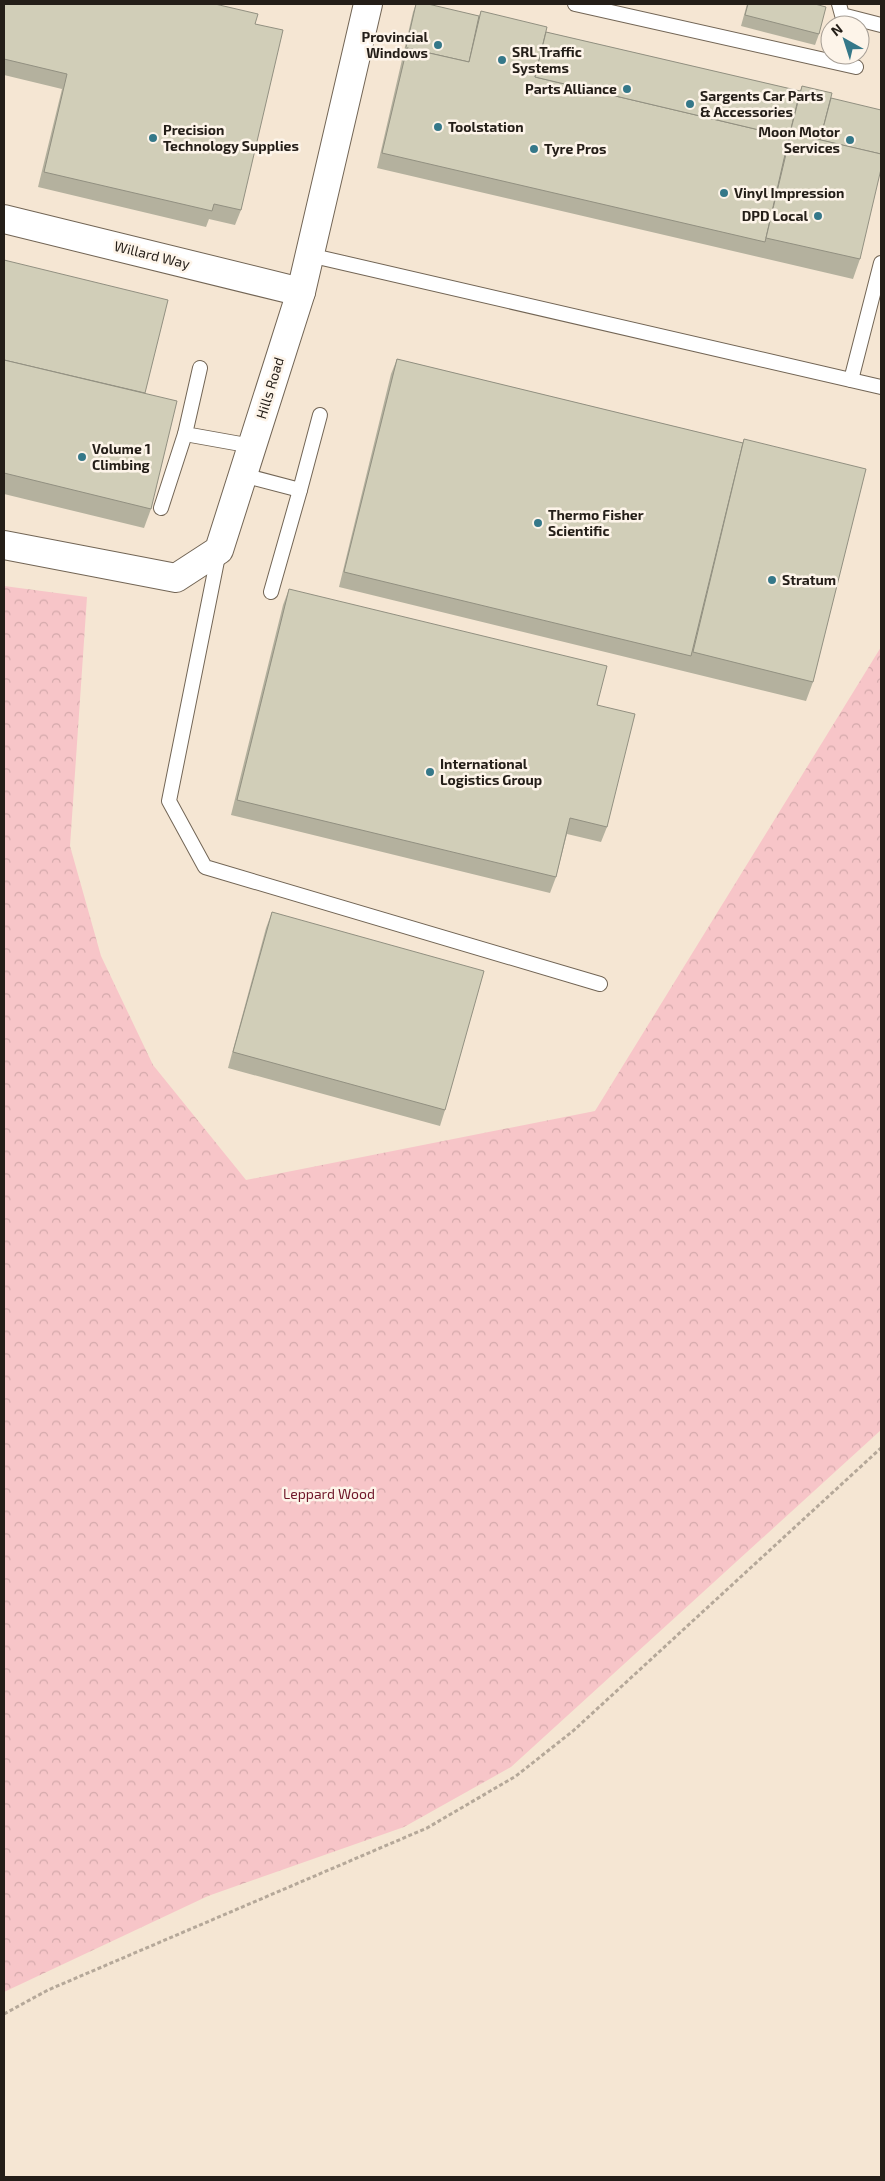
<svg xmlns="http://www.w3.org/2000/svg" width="885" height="2181" font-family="'Exo 2',sans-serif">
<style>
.forest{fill:url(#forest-crowns)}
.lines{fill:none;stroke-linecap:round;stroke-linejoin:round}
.service-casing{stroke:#726555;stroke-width:16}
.minor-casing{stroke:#726555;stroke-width:30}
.path{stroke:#b5a899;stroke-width:3;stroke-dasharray:4 2.5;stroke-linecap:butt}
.service{stroke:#fff;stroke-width:14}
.minor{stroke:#fff;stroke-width:28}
.wall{fill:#b4b19e}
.building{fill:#d1ceb8;stroke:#929081}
.poi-dot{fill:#357889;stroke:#fdf4e9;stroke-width:2}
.labels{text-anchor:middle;stroke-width:5;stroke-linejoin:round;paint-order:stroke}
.poi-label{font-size:14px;font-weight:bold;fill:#241e18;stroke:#fdf4e9;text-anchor:start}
.street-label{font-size:14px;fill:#241e18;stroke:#fdf4e9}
.park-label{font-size:14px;fill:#6f1729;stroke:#fdf4e9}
</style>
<defs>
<pattern id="forest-crowns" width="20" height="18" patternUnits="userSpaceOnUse" patternTransform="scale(1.25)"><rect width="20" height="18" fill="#f7c5c8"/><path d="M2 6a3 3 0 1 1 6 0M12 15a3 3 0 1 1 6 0" fill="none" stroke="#d4a9ab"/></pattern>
</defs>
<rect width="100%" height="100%" fill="#f5e6d3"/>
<polygon class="forest" points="4,586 87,597 70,846 101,956 153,1065 246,1180 595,1111 881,647 881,1430 511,1767 404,1827 208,1896 4,1992"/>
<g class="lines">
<g class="service-casing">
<g id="service">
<polyline points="575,4 856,67"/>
<polyline points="839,4 842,15 881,25"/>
<polyline points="309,255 881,387"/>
<polyline points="200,368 185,434 252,446"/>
<polyline points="851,380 881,263"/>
<polyline points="243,475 300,490 271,592"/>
<polyline points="300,490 320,415"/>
<polyline points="161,508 185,434"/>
<polyline points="219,551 169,801 205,867 600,984"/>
</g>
</g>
<g class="minor-casing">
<g id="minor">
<polyline points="4,219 301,292"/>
<polyline points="4,545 176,578 219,550 301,292 368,4"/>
</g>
</g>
<polyline class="path" points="4,2014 48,1990 427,1828 516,1776 573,1731 881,1448"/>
<use href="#service" class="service"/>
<use href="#minor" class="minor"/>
</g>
<g class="wall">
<polygon points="4,4 255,24 241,210 235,225 209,219 206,227 38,187 62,89 4,75"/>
<polygon points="416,4 479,16 481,11 546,32 800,91 802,86 831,98 860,259 853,279 377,168 413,12"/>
<polygon points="747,4 815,4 819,34 815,45 741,26"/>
<polygon points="4,260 145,393 151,509 144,528 4,494"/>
<polygon points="397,359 743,443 744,439 813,682 806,701 339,587 391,374"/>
<polygon points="289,589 597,705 607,827 601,842 567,834 556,877 550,893 231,815 283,605"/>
<polygon points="272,912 445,1110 440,1126 228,1068 266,928"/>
</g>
<g class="building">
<polygon points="4,4 215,4 258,14 255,24 283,30 241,210 214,204 212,211 44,172 67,74 4,59"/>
<polygon points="416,4 428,4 479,16 469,62 407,48 405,52"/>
<polygon points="748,4 815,4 826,7 819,34 745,15"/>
<polygon points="481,11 547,27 535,77 789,137 765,242 382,153 407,48 469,62"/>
<polygon points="546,32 800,91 789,137 535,77"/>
<polygon points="802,86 832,93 820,140 791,133 789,137"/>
<polygon points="831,98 881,110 881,154 820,140"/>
<polygon points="791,133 881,154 881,169 860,259 766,238"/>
<polygon points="4,260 168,300 145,393 4,360"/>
<polygon points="397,359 743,443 691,656 344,572"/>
<polygon points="4,360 177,401 151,509 4,473"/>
<polygon points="744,439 866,469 813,682 693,652"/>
<polygon points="289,589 607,666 597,705 635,714 607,827 570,818 556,877 237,800"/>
<polygon points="272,912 484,971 445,1110 233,1052"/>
</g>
<g class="poi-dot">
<circle cx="438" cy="45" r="5"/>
<circle cx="502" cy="60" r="5"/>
<circle cx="627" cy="89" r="5"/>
<circle cx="690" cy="104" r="5"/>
<circle cx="438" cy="127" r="5"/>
<circle cx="153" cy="138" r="5"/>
<circle cx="850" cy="140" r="5"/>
<circle cx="534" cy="149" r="5"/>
<circle cx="724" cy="193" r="5"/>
<circle cx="818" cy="216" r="5"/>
<circle cx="82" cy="457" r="5"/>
<circle cx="538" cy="523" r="5"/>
<circle cx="772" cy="580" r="5"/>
<circle cx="430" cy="772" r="5"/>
</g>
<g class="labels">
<g class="poi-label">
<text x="428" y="42" text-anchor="end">Provincial<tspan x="428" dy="16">Windows</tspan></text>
<text x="512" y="57">SRL Traffic<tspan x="512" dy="16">Systems</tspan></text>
<text x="617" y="94" text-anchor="end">Parts Alliance</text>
<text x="700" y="101">Sargents Car Parts<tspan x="700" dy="16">&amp; Accessories</tspan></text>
<text x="448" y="132">Toolstation</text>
<text x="163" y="135">Precision<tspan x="163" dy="16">Technology Supplies</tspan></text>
<text x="840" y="137" text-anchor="end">Moon Motor<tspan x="840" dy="16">Services</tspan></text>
<text x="544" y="154">Tyre Pros</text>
<text x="734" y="198">Vinyl Impression</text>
<text x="808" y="221" text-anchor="end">DPD Local</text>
<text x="92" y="454">Volume 1<tspan x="92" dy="16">Climbing</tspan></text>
<text x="548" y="520">Thermo Fisher<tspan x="548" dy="16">Scientific</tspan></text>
<text x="782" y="585">Stratum</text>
<text x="440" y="769">International<tspan x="440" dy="16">Logistics Group</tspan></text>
</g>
<g class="street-label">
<text transform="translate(152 255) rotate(14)" y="5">Willard Way</text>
<text transform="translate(270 388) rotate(-73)" y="5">Hills Road</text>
</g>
<g class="park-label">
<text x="329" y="1499">Leppard Wood</text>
</g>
</g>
<rect width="885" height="2181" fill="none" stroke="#241e18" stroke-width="10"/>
<g transform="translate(845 40) rotate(321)"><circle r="24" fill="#fdf4e9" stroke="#a69e95"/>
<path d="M0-4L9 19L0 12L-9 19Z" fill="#357889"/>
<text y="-8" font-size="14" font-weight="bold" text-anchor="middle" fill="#241e18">N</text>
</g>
</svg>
